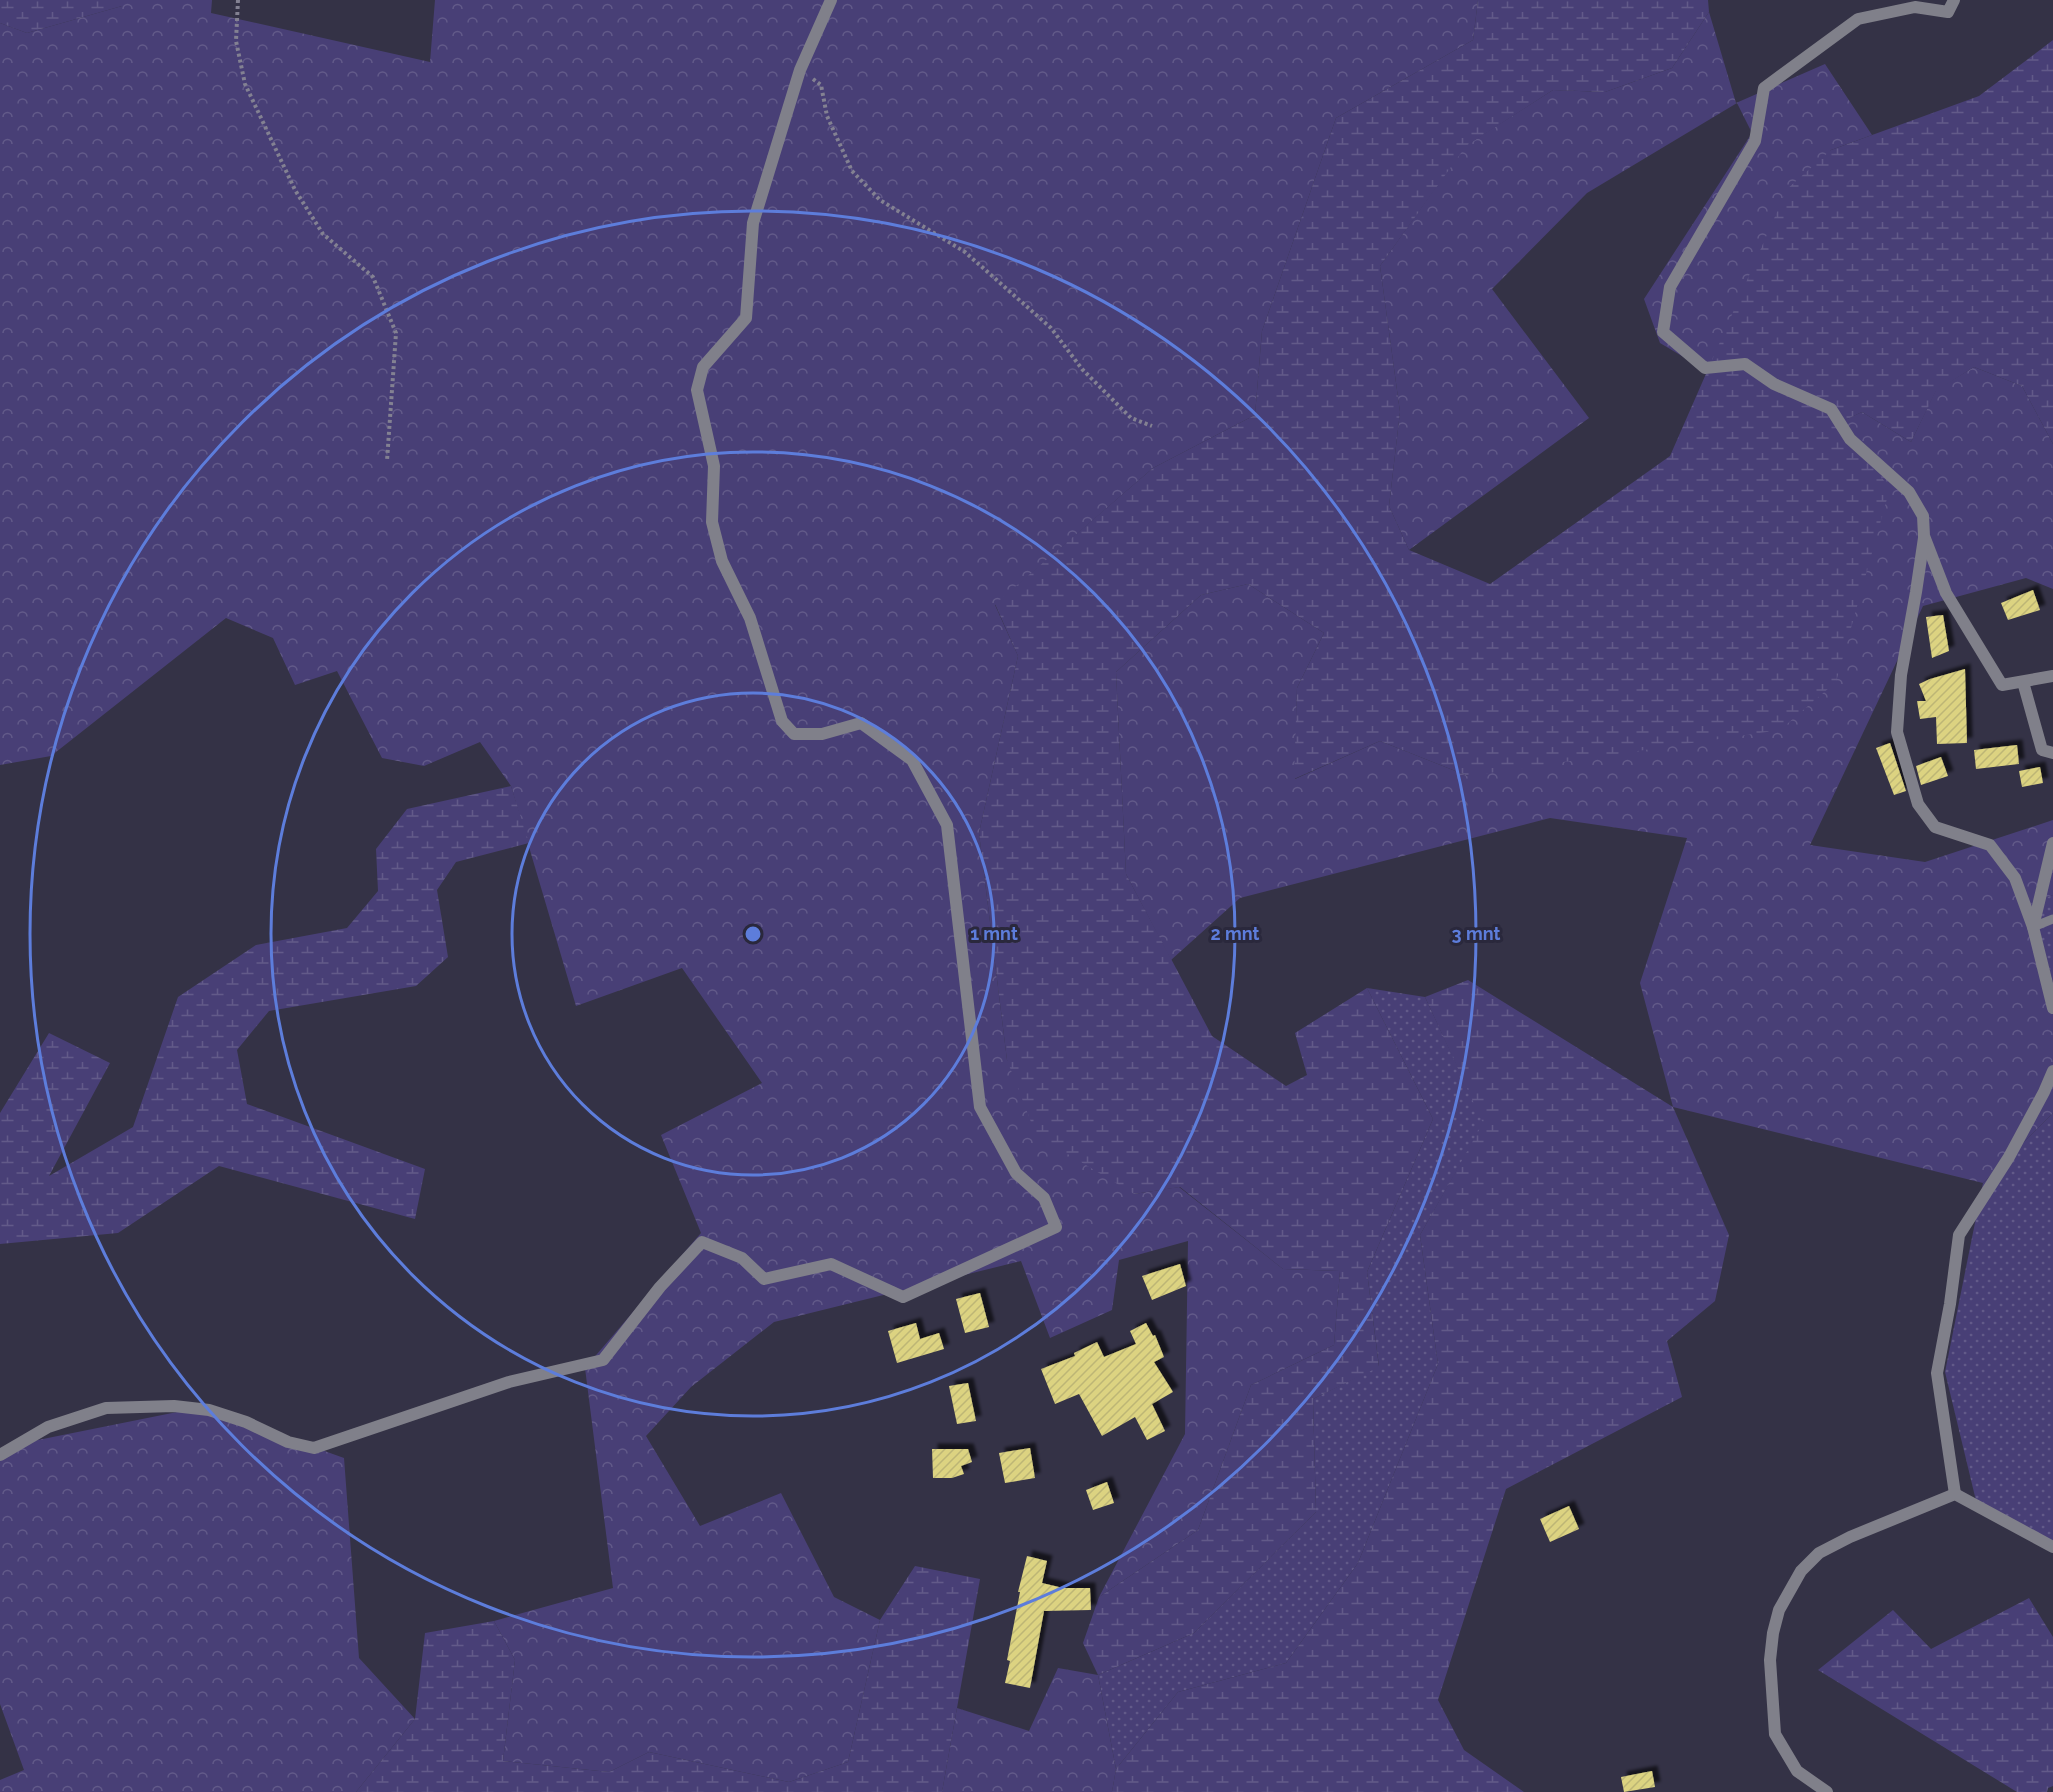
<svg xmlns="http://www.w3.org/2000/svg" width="2053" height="1792" font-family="Raleway,sans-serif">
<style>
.green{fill:url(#green-dots)}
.forest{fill:url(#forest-crowns)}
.wetland{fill:url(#wetland-marsh)}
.building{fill:url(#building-hatch);filter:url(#shadow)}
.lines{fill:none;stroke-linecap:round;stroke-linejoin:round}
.path{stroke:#838192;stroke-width:4;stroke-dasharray:3 3;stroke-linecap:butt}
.service{stroke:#80808a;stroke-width:9}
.minor{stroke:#80808a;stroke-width:12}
.ring{fill:none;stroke:#5d7ddb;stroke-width:3}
.centre{fill:#5d7ddb;stroke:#2a283c;stroke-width:3}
.ring-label{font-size:18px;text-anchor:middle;font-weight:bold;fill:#5d7ddb;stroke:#2a283c;stroke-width:6;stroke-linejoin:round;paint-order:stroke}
</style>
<defs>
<pattern id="green-dots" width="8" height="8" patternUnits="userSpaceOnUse" patternTransform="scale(1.5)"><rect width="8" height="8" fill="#483f76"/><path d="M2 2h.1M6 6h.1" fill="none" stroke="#625a89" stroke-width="1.8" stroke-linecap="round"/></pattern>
<pattern id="forest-crowns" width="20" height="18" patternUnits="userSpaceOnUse" patternTransform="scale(1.5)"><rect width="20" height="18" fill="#483f76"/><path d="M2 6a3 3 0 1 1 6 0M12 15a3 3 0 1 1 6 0" fill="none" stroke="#625a89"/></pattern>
<pattern id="wetland-marsh" width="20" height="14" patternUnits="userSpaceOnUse" patternTransform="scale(1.5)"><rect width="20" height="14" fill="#483f76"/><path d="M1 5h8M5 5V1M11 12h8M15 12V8" fill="none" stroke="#625a89"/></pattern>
<pattern id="building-hatch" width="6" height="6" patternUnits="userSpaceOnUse" patternTransform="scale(1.5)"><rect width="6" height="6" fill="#dcd381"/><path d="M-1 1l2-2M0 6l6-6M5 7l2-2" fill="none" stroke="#bdb675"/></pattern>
<filter id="shadow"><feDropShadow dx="5.5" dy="-5.5" stdDeviation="1.5" flood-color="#0009"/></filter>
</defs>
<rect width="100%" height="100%" fill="#343246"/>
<g class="green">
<polygon points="2053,895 2053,982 2030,903"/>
<polygon points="1367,988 1425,997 1484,1123 1420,1235 1438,1364 1358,1563 1286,1663 1178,1692 1116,1769 1098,1675 1194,1633 1316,1512 1313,1399 1379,1366 1367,1272 1433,1119"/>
<polygon points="2053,1113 2053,1542 1978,1509 1945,1372 1983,1183"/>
</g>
<g class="forest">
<polygon points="122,0 212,0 211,13 430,62 435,0 1478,0 1473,40 1336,118 1262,331 1255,415 1153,468 995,605 1018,656 979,833 1007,1060 1134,1194 1179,1187 1283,1269 1340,1271 1334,1345 1251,1385 1198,1530 1099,1597 1185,1434 1188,1241 1119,1260 1112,1310 1050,1338 1021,1261 774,1322 691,1387 646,1436 700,1526 781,1493 834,1597 880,1620 848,1762 789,1782 649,1752 609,1772 503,1761 515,1660 494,1621 613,1588 585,1368 701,1233 661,1135 762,1083 682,968 576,1006 511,786 480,742 424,766 382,758 337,671 295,685 273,638 226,618 51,756 0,765 0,23 27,33 122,6"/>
<polygon points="1709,12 1736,103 1825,64 1872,135 1831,150 1707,371 1660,343 1644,299 1752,133 1737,103 1587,193 1492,289 1589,418 1409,550 1389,506 1400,412 1380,266 1465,146 1553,90 1605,92 1672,68"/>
<polygon points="1974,367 2022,386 2053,444 2053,589 2026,578 1923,606 1810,845 1925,862 2053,820 2053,895 2030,904 2053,982 2053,1113 1983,1183 1673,1107 1640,983 1687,838 1550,818 1240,898 1171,960 1126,874 1116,672 1201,595 1248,584 1324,633 1297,688 1295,779 1380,741 1468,776 1836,424 1862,412 1911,442 1936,390"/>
<polygon points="202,1407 344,1458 359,1658 415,1719 356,1792 0,1792 0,1780 24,1770 0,1704 0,1456 28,1442"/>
<polygon points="1058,1668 1098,1675 1116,1769 1112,1792 942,1792 957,1708 1029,1731"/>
</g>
<g class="wetland">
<polygon points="0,0 122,0 122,6 27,33 0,23"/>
<polygon points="1478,0 1708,0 1709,12 1672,68 1605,92 1553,90 1466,146 1380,266 1400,412 1389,506 1409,550 1490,584 1670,456 1787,189 1831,150 1979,96 2053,40 2053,444 2022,386 1974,367 1936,391 1911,442 1862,412 1837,424 1890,488 1836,682 1780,730 1468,776 1380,741 1294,779 1297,688 1324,633 1248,584 1201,595 1116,672 1126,874 1212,1036 1286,1086 1307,1075 1295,1033 1367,988 1433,1119 1367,1272 1379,1367 1313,1399 1316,1512 1194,1633 1098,1675 1083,1643 1099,1597 1198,1530 1251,1385 1334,1345 1340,1271 1283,1269 1180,1187 1134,1194 1036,1135 1007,1060 979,833 1018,656 995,604 1153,468 1255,415 1262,331 1336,118 1473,40"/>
<polygon points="511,786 529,843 456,862 437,890 448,957 416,986 269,1011 237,1050 247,1104 425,1169 415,1219 219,1166 118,1233 0,1244 0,1113 49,1033 110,1063 49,1176 133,1127 178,997 256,945 347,928 378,891 376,849 407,809"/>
<polygon points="1468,980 1673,1107 1729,1235 1715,1301 1667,1341 1682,1397 1506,1489 1438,1700 1464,1750 1524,1792 1112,1792 1116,1769 1178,1692 1286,1663 1358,1563 1438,1364 1420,1235 1483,1123 1425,997"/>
<polygon points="915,1566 980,1579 942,1792 356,1792 415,1719 425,1633 494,1621 515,1660 503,1761 609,1772 649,1752 789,1782 848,1762 880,1620"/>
<polygon points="2029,1598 2053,1637 2053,1786 2048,1788 2047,1792 2017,1792 1818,1670 1893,1610 1931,1649"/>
</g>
<g class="building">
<polygon points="2033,590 2040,610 2008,620 2001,603"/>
<polygon points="1943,615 1949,651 1932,658 1926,617"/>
<polygon points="1965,669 1967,743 1937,744 1936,717 1920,719 1917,701 1926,701 1919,684 1930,679"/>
<polygon points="1890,743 1906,791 1894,795 1876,748"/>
<polygon points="2017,745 2019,764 1976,769 1974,750"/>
<polygon points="1941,757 1948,776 1921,785 1916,766"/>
<polygon points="2040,767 2043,783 2022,787 2019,771"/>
<polygon points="1180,1264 1186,1286 1152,1300 1142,1276"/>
<polygon points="980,1293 989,1327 965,1333 956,1299"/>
<polygon points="916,1323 920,1339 939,1333 944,1349 897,1363 888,1331"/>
<polygon points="1146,1323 1153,1336 1155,1335 1164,1357 1154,1362 1173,1392 1152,1404 1165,1431 1147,1440 1135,1417 1102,1436 1079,1394 1055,1404 1041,1369 1075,1356 1074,1353 1097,1342 1104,1357 1136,1344 1130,1331"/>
<polygon points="968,1383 976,1421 957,1424 949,1386"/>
<polygon points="1030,1448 1035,1478 1005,1483 999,1453"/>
<polygon points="932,1449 968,1449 972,1462 961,1466 964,1474 952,1478 933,1478"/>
<polygon points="1107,1482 1114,1503 1093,1510 1086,1490"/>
<polygon points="1569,1506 1579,1529 1550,1542 1540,1519"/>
<polygon points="1027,1556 1047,1561 1042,1583 1063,1588 1090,1588 1091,1610 1044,1611 1030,1688 1005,1683 1010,1661 1007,1660 1020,1592 1018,1592"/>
<polygon points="1652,1771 1655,1787 1624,1792 1621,1777"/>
</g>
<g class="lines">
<g class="path">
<polyline points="238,0 236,41 245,84 295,190 323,234 373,277 396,333 387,461"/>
<polyline points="813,79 821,85 827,116 852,171 880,200 965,252 1051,328 1082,369 1131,418 1152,426"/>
</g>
<polyline class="service" points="2033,927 2053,919"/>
<g class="minor">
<polyline points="1954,0 1948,12 1915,7 1858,19 1764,88 1755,141 1670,287 1663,332 1705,368 1745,364 1774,384 1831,409 1850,439 1909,492 1923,516 1924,536 1946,593 2002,685 2053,676"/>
<polyline points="1924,538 1916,592 1901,675 1897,732 1918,804 1935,827 1990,845 2015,878 2033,927"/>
<polyline points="2023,682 2042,750 2053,753"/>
<polyline points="2053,843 2033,927 2053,1008"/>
<polyline points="0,1455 48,1427 106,1408 174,1406 209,1410 246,1422 288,1442 314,1448 509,1382 603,1360 660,1287 702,1242 742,1258 764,1279 831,1264 903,1297 1056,1227 1044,1198 1016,1173 980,1107 947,825 912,760 861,723 822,734 794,734 782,721 750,618 722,561 712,522 714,466 697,390 703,367 746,318 753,223 800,70 831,0"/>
<polyline points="1955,1494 1937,1373 1950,1304 1959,1235 2009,1157 2044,1092 2053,1071"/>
<polyline points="1827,1792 1797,1771 1775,1734 1770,1660 1773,1633 1779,1610 1801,1571 1819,1553 1850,1537 1955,1494 2053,1547"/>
</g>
</g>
<g class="ring">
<circle cx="753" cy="934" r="241"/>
<circle cx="753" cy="934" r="482"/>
<circle cx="753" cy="934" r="723"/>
</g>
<circle cx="753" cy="934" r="9" class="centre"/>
<g class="ring-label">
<text x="994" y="940">1 mnt</text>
<text x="1235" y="940">2 mnt</text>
<text x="1476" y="940">3 mnt</text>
</g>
</svg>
